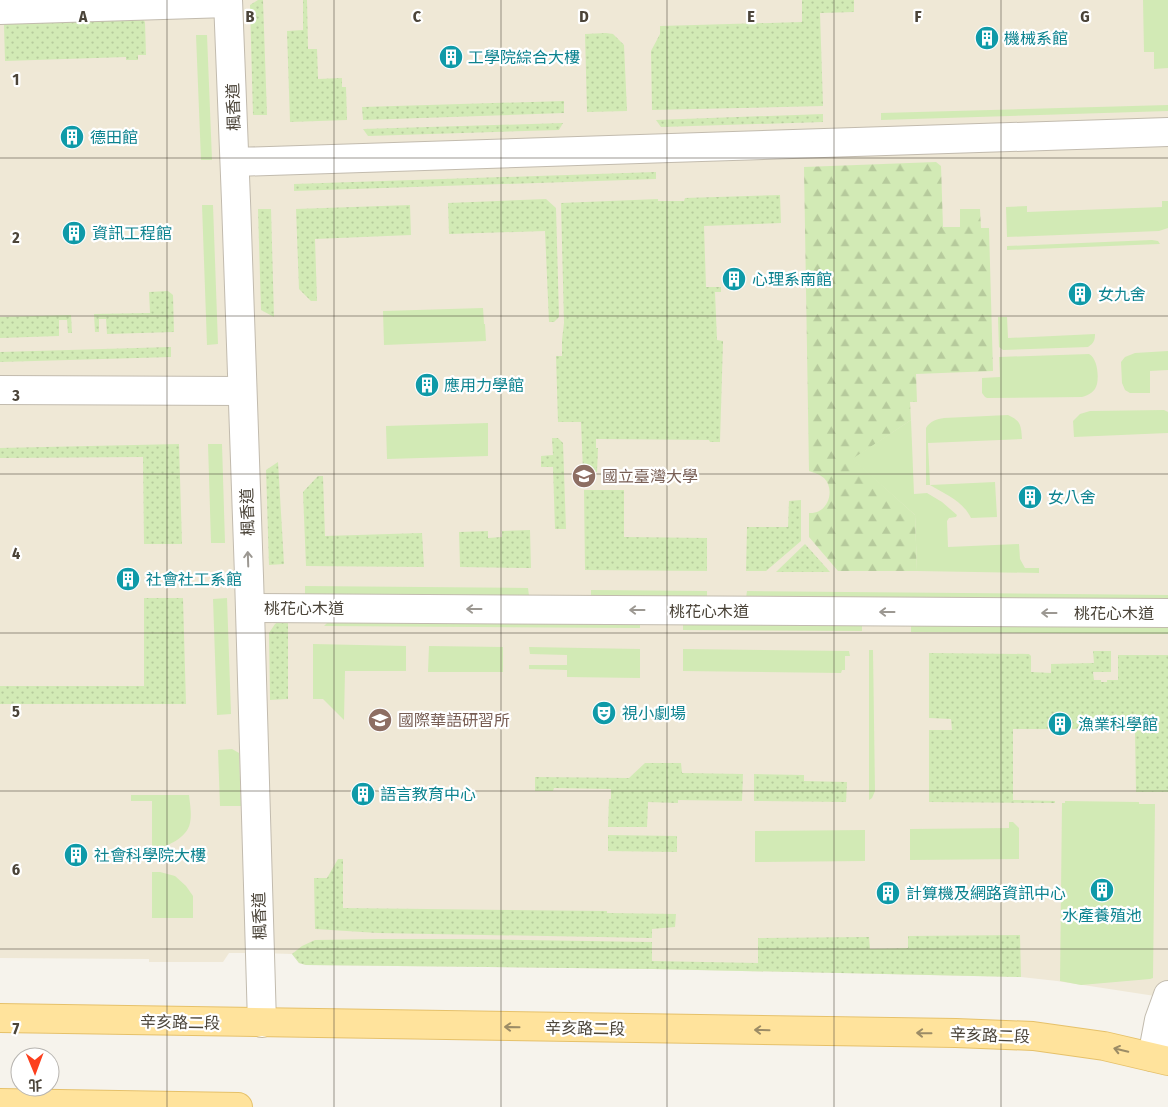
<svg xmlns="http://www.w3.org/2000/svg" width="1168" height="1107" font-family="'Fira Sans Condensed','Noto Sans TC',sans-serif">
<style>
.education{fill:#efe8d6}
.grass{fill:url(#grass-dots)}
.forest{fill:url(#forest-firs)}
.garden{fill:#d2eab5}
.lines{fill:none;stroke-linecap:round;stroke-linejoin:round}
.minor-casing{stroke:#c2bbae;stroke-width:30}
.major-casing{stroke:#e6c16a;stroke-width:30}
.minor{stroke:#fff;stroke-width:28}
.major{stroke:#ffe39c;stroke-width:28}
.oneway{stroke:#9c9892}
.oneway2{stroke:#9c8c66}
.grid{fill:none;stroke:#4b4439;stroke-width:1;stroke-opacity:0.55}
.labels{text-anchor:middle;stroke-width:4.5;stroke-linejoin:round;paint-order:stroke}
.culture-label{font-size:16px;fill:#0d838f;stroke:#fff;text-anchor:start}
.street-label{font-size:16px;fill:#4b4439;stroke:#fff}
.education-label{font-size:16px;fill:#785e54;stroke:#fff;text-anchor:start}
.grid-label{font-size:16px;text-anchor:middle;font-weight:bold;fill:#4b4439;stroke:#fff;stroke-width:4.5;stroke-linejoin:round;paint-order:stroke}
</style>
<defs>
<pattern id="grass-dots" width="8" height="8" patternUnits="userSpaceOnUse" patternTransform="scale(1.25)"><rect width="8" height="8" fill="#d2eab5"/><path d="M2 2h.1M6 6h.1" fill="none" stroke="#b6ca9c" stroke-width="1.8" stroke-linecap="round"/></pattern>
<pattern id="forest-firs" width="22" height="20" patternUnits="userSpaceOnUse" patternTransform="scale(1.25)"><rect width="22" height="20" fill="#d2eab5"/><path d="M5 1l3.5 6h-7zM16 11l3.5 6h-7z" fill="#b6ca9c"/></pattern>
</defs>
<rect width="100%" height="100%" fill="#f6f3ec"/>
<polygon class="education" points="0,0 1168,0 1168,998 1057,981 1021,977 653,969 306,965 299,963 292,954 260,953 229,953 223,962 149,962 149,959 0,958"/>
<g class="grass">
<polygon points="258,0 263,0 267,115 253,115 250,5"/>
<polygon points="303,0 307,0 308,49 317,49 318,79 342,78 342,87 346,87 347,120 290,122 287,31 303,30"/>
<polygon points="802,0 854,0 854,12 820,13 823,106 652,110 651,51 660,34 660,26 802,22"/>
<polygon points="141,17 145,22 146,55 138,55 138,60 126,60 126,57 5,61 4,25 8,21"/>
<polygon points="606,33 613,34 624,45 627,111 587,112 585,34"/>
<polygon points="564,101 564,113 363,120 362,107"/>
<polygon points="823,114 823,122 661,127 656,120"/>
<polygon points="563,123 559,130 368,136 363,129"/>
<polygon points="656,172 656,179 294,191 294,184"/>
<polygon points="780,195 781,223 704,226 706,287 721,287 721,292 715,292 717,340 723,341 720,442 710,442 709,440 596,439 596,448 598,448 597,472 583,471 581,422 558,422 556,356 562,356 562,340 564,323 561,203 658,199 658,201 684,201 685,198"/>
<polygon points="546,199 556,208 559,317 554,322 549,322 545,231 449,234 448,203"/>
<polygon points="410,205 411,235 315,239 317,301 311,301 299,289 296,209"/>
<polygon points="258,209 271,209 274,317 261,310"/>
<polygon points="168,291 173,295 174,332 107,334 106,319 99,319 99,332 95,332 94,314 150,313 149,292"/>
<polygon points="71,315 72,333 68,333 67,320 59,320 59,336 0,338 0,317"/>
<polygon points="171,347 171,357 0,362 0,352"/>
<polygon points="552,438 558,438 563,443 566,529 555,529 553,467 541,467 541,456 553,455"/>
<polygon points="179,444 182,544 144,544 143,457 0,458 0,448"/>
<polygon points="278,462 284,564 269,565 266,470"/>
<polygon points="318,476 323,476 325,536 422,533 424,567 306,566 303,492"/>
<polygon points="584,490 624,490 624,537 707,538 707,571 585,570"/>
<polygon points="801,500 801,541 766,571 746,571 747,527 788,527 789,501"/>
<polygon points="530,530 531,568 460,567 459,532 488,531 488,538 502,537 502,531"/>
<polygon points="805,544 830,572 776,572"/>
<polygon points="144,598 183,598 186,704 0,704 0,686 144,686"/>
<polygon points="282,619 288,619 288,699 270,700 269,633 275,624"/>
<polygon points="1093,651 1111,651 1111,672 1093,672 1094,680 1101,680 1101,682 1107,682 1107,680 1118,680 1118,655 1168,655 1168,792 1136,792 1135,731 1110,731 1109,729 1013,729 1013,800 1055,801 1055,803 929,802 929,730 952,730 951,719 929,718 929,653 1029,654 1031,656 1031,672 1051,673 1051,664 1094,663"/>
<polygon points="645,763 681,763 682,773 743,774 742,801 678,800 678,803 648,802 647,827 608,827 609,799 611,799 611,789 554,788 553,791 535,791 535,777 629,778"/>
<polygon points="754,774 804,775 804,781 847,782 846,802 754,801"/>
<polygon points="608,835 677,836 677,852 608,851"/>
<polygon points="338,859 343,859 343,908 607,911 607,913 676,914 675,927 652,929 652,938 378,933 315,929 314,878 327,878"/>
<polygon points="1020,935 1021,977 653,969 306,965 299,963 292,954 302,946 315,940 379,939 462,939 652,942 652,961 758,963 758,938 869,937 870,949 908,948 908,936"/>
</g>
<path class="forest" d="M936 162 941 166 943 227H960V209H980L981 228H989L993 371 916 374 917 402H910L911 420 853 459 915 515 917 571H838L809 537V513C811 513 814 513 817 512 830 507 834 488 824 478 819 474 815 473 809 471L804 167Z"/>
<g class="garden">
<polygon points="1143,0 1168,0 1168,68 1154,69 1154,52 1144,52"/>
<polygon points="196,35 207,35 212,160 201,160"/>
<polygon points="1168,105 1168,111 881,120 881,113"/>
<polygon points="1162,201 1168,201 1168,228 1159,231 1007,237 1006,207 1027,206 1027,212 1162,207"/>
<polygon points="202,205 213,205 218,344 207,345"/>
<polygon points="1152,240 1158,241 1160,244 1007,250 1007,246"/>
<polygon points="483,308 484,324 485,324 486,341 384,345 383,311"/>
<path d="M998 317H1007L1008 338 1095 334C1095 340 1094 343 1088 347L1003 350 999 347Z"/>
<polygon points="1168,351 1168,370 1150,371 1150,393 1130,393 1125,390 1122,383 1121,362 1125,357 1135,353"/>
<path d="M1089 354C1097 358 1099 375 1097 384 1095 392 1089 395 1082 397L987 398 985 397 982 393V378L1000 377 999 357Z"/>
<polygon points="1164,410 1168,412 1168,433 1074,437 1073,421 1080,414 1090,411"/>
<path d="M1008 415C1021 421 1021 425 1022 439L928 443 930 485 995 482 997 517 971 518C963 501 945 494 930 485H926V428C930 421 937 419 944 418Z"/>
<polygon points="911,420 914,494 927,493 942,502 957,515 956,517 949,518 947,521 948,547 1019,544 1020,559 1025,568 1039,568 1039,573 917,571 915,515 852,459"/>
<polygon points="488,423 488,456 387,459 386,426"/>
<polygon points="208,444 222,444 225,543 211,543"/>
<polygon points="305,586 528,588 529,596 305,594"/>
<polygon points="591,590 707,591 707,598 591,597"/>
<polygon points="747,591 1168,595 1168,601 746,598"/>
<polygon points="227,598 231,714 217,715 213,599"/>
<polygon points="331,619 640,622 640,628 324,626"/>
<polygon points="683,622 862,623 862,631 683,630"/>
<polygon points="911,625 1168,627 1168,634 911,632"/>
<polygon points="313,644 406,646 406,671 345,671 344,720 323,699 313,699"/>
<polygon points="429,646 503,647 503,672 428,672"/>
<polygon points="529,647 640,649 640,678 567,677 567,670 529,669 529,665 567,665 567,655 530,654"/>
<polygon points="683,649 849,651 850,656 845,656 845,670 842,670 841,673 683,671"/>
<polygon points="869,650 873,650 875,791 872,798 869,800"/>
<polygon points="232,749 239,753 241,806 220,806 218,750"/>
<path d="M131 795H189C190 804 192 815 190 823 187 838 166 848 152 849V801H131Z"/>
<polygon points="1065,801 1139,802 1139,804 1155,804 1153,978 1150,979 1081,985 1060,981 1062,803 1065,803"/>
<polygon points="1009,822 1013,822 1019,828 1019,859 910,860 910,829 1009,828"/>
<polygon points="865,830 865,861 755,862 755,831"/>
<polygon points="152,872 160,872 175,876 186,886 193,896 193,918 152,918"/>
</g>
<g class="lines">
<g class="minor-casing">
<g id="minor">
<polyline points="228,0 236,201 249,576 262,1023"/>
<polyline points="0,10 228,3"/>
<polyline points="235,162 1168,132"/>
<polyline points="0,390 242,391"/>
<polyline points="250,608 1168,613"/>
<polyline points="1152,1057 1159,1020 1168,995"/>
</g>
</g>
<g class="major-casing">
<g id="major">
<polyline points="0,1018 956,1033 1033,1036 1104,1046 1168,1061"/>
<polyline points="0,1103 238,1107"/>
</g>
</g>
<use href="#minor" class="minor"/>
<use href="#major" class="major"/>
</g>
<defs><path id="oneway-shaft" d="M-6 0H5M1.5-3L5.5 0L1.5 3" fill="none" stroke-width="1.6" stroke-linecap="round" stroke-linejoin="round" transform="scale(1.25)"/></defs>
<g class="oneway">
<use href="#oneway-shaft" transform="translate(248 559) rotate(-92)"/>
<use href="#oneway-shaft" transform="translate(474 609) rotate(-180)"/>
<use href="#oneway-shaft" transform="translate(637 610) rotate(-180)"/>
<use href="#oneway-shaft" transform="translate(887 612) rotate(-180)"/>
<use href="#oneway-shaft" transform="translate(1049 613) rotate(-180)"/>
</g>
<g class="oneway2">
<use href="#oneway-shaft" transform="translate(512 1027) rotate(-179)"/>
<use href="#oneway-shaft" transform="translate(762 1030) rotate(-179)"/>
<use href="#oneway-shaft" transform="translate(924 1033) rotate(-179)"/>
<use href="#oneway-shaft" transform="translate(1121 1050) rotate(-167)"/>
</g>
<path class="grid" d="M167 0V1107M334 0V1107M501 0V1107M667 0V1107M834 0V1107M1001 0V1107M0 158H1168M0 316H1168M0 474H1168M0 633H1168M0 791H1168M0 949H1168"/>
<defs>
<g id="building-disc" transform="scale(1.25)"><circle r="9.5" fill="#0f9aa8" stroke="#fff"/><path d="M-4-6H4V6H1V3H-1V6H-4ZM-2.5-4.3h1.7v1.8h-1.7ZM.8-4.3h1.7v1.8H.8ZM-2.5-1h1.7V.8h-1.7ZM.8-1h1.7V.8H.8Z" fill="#fff"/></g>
<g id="university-disc" transform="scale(1.25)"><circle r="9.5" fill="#8d6e63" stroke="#fff"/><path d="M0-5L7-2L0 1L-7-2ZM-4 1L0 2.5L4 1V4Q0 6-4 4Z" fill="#fff"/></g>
<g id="theatre-disc" transform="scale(1.25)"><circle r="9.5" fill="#0f9aa8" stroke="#fff"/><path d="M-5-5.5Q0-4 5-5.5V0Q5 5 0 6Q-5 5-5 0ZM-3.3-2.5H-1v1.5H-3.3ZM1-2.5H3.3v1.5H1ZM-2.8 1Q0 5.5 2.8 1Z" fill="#fff"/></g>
</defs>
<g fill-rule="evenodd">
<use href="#building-disc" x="987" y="38"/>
<use href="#building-disc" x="451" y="57"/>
<use href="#building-disc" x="72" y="137"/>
<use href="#building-disc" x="74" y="233"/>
<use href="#building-disc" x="734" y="279"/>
<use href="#building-disc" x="1080" y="294"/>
<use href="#building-disc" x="427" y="385"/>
<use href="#university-disc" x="584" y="476"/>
<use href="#building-disc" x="1030" y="497"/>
<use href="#building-disc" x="128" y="579"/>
<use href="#theatre-disc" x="604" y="713"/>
<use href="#university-disc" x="380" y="720"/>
<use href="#building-disc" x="1060" y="724"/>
<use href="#building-disc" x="363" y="794"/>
<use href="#building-disc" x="76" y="855"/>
<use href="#building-disc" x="1102" y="890"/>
<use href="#building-disc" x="888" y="893"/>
</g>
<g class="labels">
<g class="culture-label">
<text x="1004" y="44">機械系館</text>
<text x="468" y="63">工學院綜合大樓</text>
<text x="90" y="143">德田館</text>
<text x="92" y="239">資訊工程館</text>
<text x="752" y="285">心理系南館</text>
<text x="1098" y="300">女九舍</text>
<text x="444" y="391">應用力學館</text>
<text x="1048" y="503">女八舍</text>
<text x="146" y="585">社會社工系館</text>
<text x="622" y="719">視小劇場</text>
<text x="1078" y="730">漁業科學館</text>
<text x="380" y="800">語言教育中心</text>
<text x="94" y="861">社會科學院大樓</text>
<text x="906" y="899">計算機及網路資訊中心</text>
<text x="1102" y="921" text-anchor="middle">水產養殖池</text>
</g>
<g class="street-label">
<text transform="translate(233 107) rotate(-92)" y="6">楓香道</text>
<text transform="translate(247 512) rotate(-92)" y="6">楓香道</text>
<text x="304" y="614">桃花心木道</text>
<text x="709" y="617">桃花心木道</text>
<text x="1114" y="619">桃花心木道</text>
<text transform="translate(259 916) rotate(-92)" y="6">楓香道</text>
<text transform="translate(180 1022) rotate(1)" y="6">辛亥路二段</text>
<text transform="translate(585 1028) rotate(1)" y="6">辛亥路二段</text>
<text transform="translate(990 1035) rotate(2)" y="6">辛亥路二段</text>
</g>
<g class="education-label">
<text x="602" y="482">國立臺灣大學</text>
<text x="398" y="726">國際華語研習所</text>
</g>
</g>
<g class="grid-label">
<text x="83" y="22">A</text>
<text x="250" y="22">B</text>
<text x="417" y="22">C</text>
<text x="584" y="22">D</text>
<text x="751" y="22">E</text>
<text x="918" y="22">F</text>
<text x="1085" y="22">G</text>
<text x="16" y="85">1</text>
<text x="16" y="243">2</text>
<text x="16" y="401">3</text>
<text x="16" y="559">4</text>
<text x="16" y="717">5</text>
<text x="16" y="875">6</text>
<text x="16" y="1034">7</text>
</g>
<g transform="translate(35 1072) rotate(179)"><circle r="24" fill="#ffffff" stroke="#b7b4b0"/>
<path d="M0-4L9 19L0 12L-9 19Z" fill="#fc3f1d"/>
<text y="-8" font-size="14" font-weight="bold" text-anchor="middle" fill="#4b4439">北</text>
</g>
</svg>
